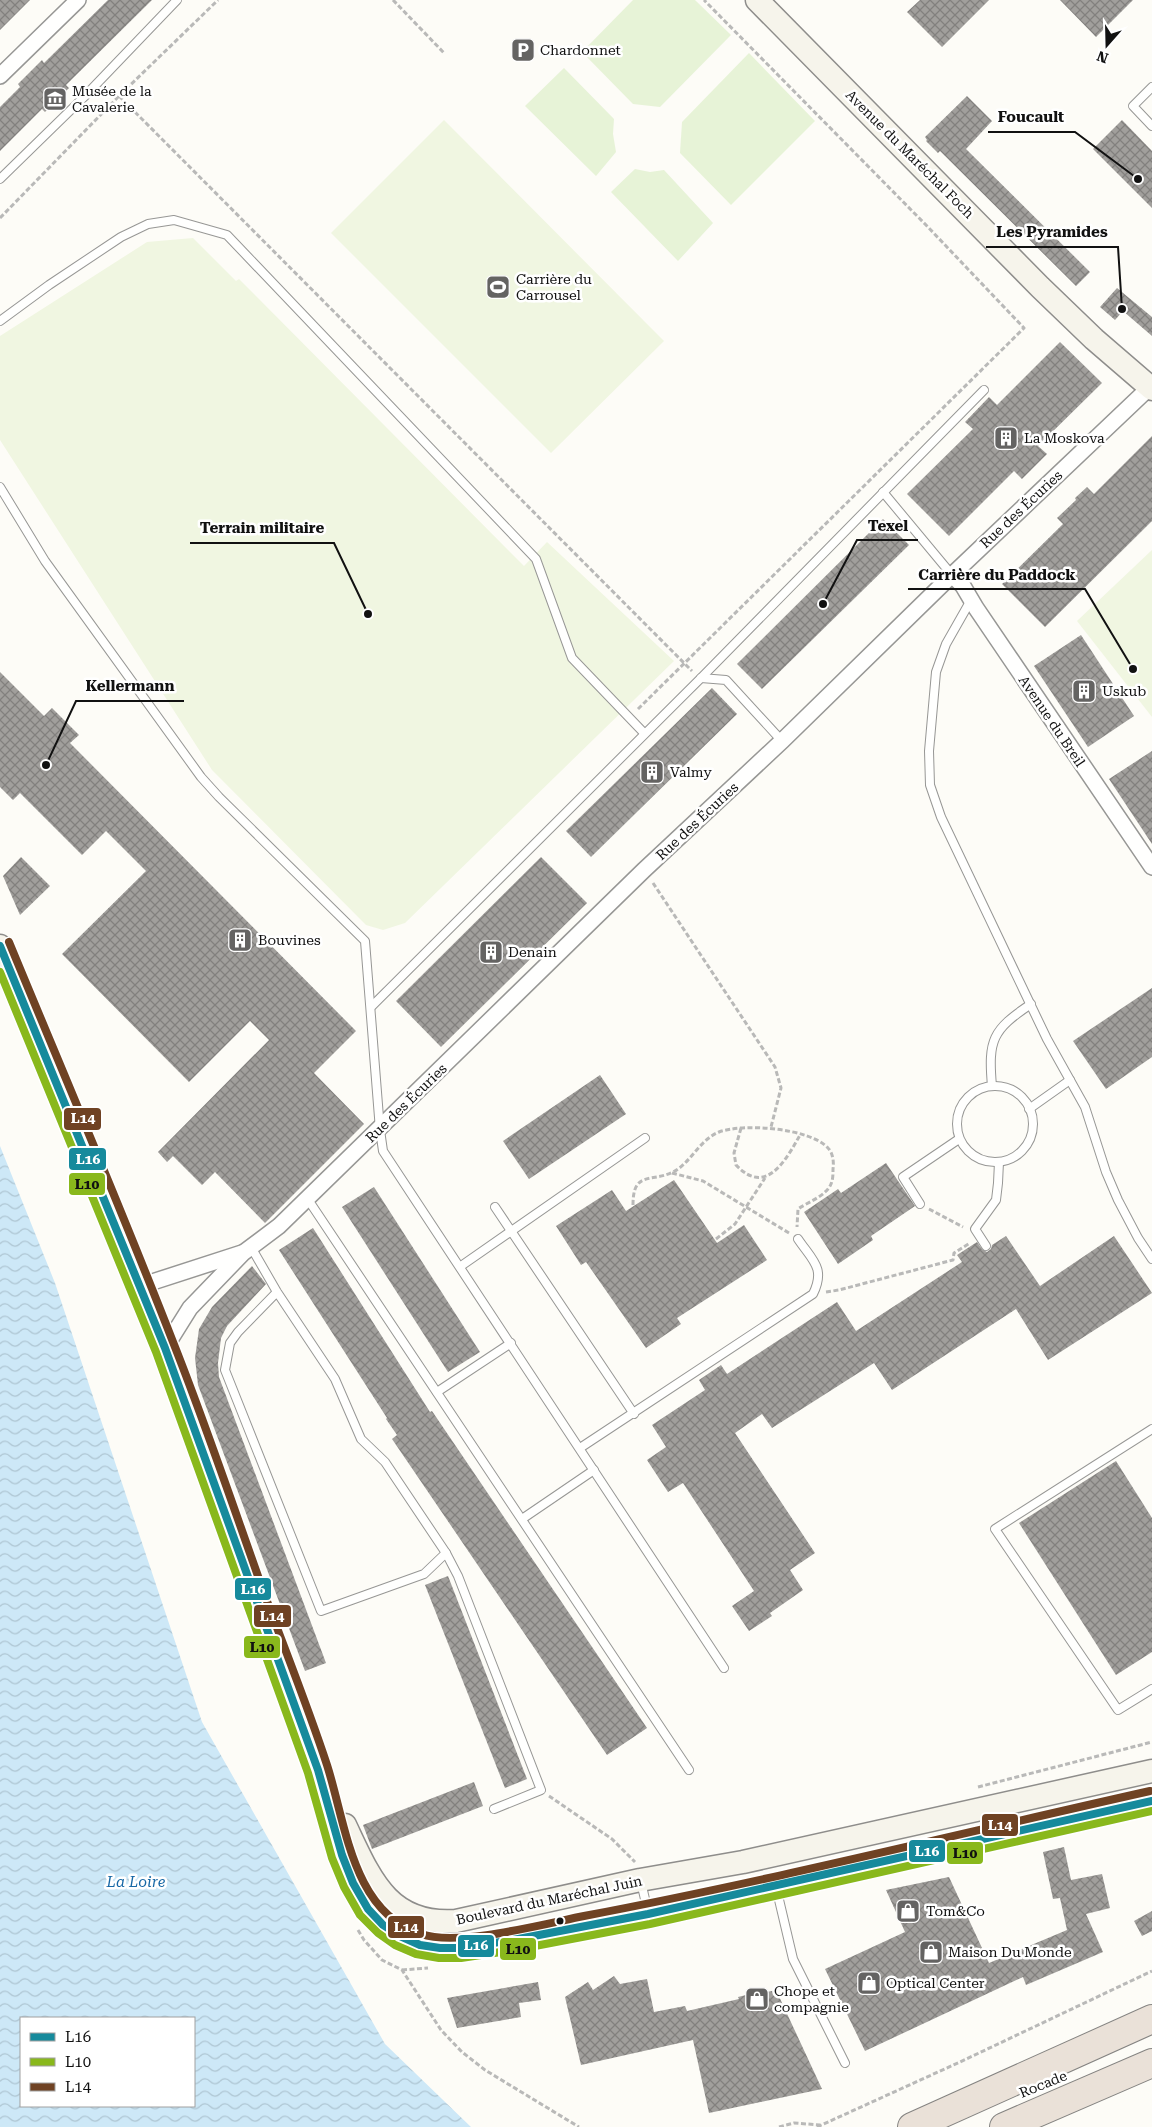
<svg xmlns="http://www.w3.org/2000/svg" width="1152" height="2127" font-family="'Roboto Serif',serif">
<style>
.grass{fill:#e7f3d7}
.pitch{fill:#f0f6e1}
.water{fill:url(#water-waves);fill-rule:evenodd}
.building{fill:url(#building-cross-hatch)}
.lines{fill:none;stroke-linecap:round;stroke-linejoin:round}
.lane-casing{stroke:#979795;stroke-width:10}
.street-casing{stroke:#979795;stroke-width:18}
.secondary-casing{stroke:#8e8d8b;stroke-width:25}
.highway-casing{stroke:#858482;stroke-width:30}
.path{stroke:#b9b9b8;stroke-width:3;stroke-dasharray:5 2.5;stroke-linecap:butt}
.lane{stroke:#fffffe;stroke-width:8}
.street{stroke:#fffffe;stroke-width:15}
.secondary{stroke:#f6f4eb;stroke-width:22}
.highway{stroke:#eae1d8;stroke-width:28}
.bus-1-casing{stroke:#fff;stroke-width:11}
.bus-2-casing{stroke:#fff;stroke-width:11}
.bus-3-casing{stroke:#fff;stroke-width:11}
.bus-1{stroke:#168a9c;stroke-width:8}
.bus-2{stroke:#89b81c;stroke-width:8}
.bus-3{stroke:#6f4223;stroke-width:8}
.bus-dot{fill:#111;stroke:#fff;stroke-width:2}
.labels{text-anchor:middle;stroke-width:5;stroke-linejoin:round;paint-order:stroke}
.poi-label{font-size:14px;fill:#111;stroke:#fff;text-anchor:start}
.street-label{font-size:14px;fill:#111;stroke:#fff}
.water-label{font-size:15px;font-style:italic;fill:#1768a6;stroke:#fff}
.leader{fill:none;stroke:#111;stroke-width:2}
.callout-dot{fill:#111;stroke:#fff;stroke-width:2}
.callout-label{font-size:15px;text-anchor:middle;font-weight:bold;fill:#111;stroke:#fff;stroke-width:5;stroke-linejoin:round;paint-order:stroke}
.line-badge{stroke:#fff;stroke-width:2}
.badge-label{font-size:14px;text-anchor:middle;font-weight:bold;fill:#fff}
.pale-badge-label{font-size:14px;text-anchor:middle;font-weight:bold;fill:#111}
</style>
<defs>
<pattern id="water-waves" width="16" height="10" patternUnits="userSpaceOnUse" patternTransform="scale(1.25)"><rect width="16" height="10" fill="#cde8f7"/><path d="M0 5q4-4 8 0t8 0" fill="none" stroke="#afc6d3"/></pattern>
<pattern id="building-cross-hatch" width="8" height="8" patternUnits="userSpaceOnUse" patternTransform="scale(1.25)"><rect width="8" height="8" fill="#a19f9c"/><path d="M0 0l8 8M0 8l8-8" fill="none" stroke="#82807e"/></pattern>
</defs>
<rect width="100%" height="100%" fill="#fdfcf7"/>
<g class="grass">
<polygon points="633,0 695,0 731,35 660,107 633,104 582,52"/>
<polygon points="749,53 815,121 731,205 680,153 682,122"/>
<polygon points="564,68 614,119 613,134 616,152 596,176 525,106"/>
<polygon points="635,169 650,172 664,170 713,223 678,261 611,192"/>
</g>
<g class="pitch">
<polygon points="444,120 664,341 551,453 331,233"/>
<polygon points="193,238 236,281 239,279 524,566 547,542 674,661 405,923 383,930 366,925 212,770 0,440 0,336 147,242"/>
<polygon points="1152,550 1152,717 1077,621"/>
</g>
<path class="water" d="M0 1146 55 1283 202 1722 385 2044 471 2127H0ZM21 2018H194V2106H21Z"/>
<g class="building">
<polygon points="0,0 30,0 0,30"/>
<polygon points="108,0 152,0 66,85 69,88 45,112 42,109 0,151 0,107 20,87 18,84 42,60 44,63"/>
<polygon points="920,0 989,0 942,47 907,12"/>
<polygon points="1060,0 1133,0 1096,37"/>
<polygon points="967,96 992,121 966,149 1090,272 1076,286 940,151 938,153 926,141 927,140 925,137"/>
<polygon points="1122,120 1152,151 1152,208 1093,149"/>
<polygon points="1117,288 1152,317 1152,336 1123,311 1115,320 1100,307"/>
<polygon points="1060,342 1102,383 1038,446 1047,454 1022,479 1014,471 949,536 907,494 973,429 965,422 989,397 997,405"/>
<polygon points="1152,436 1152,521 1045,627 1002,584 1063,524 1057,518 1076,500 1075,498 1087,487 1094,494"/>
<polygon points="883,519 909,545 762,689 737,664"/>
<polygon points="1081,635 1134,716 1088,747 1034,666"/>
<polygon points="0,672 44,716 52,708 79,735 70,743 356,1031 314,1073 364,1124 265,1223 215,1172 202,1185 173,1156 167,1162 158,1152 269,1040 250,1021 189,1082 62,954 146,871 106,831 82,855 20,793 13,800 0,787"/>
<polygon points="712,688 737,714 591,857 566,831"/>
<polygon points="1152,751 1152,844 1109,779"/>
<polygon points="21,857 50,886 20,915 3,876"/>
<polygon points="541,857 587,903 441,1047 396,1001"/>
<polygon points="1152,988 1152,1057 1106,1089 1073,1041"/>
<polygon points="600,1075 626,1114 529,1179 503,1141"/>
<polygon points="886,1163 915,1206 871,1236 873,1240 838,1264 804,1212 838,1189 841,1193"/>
<polygon points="674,1180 717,1243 744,1225 767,1260 677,1318 681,1324 646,1348 586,1262 581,1265 556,1226 612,1190 626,1211"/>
<polygon points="374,1187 480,1352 448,1372 342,1207"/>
<polygon points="313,1228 430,1412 432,1411 647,1728 607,1755 392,1439 397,1435 386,1419 387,1418 279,1250"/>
<polygon points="1006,1236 1040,1286 1114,1236 1152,1293 1048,1360 1016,1309 892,1390 874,1363 772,1428 762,1414 735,1433 815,1553 790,1570 803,1590 770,1613 772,1616 749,1631 732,1606 754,1591 683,1483 668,1492 647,1460 666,1447 652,1425 705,1390 699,1380 721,1365 727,1374 837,1302 856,1331 962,1262 957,1255 977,1242 982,1249 987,1252 991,1249 992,1245"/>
<polygon points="252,1266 266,1284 227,1326 221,1338 218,1363 219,1377 326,1663 305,1671 198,1385 195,1358 199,1329 212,1307"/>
<polygon points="1116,1461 1152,1518 1152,1652 1116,1675 1019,1523"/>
<polygon points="448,1576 527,1779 505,1788 425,1585"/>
<polygon points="474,1782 483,1806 372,1849 363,1825"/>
<polygon points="1064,1847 1071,1880 1102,1874 1110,1908 1086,1914 1103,1952 1026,1985 1023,1977 865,2051 825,1969 905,1932 886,1890 949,1877 989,1963 1067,1930 1060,1898 1053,1899 1043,1852"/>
<polygon points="1152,1911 1152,1931 1142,1936 1134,1921"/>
<polygon points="614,1976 620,1984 647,1979 654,2012 685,2006 687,2011 739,1999 738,1997 758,1992 759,1994 776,1990 822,2089 709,2113 693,2040 581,2065 565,1997 588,1982 593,1990"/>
<polygon points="538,1982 541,2000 519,2003 521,2017 457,2028 447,1998"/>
</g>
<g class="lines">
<g class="lane-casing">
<g id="lane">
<polyline points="1152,87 1133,106 1152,126"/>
<polyline points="0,179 84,97 177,0"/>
<polyline points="0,321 49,285 121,237 148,224 174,220 227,235 536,559 572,658 644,733"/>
<polyline points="0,487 45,561 201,777 219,797 365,941 380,1130 383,1151 724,1668"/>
<polyline points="883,492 952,575"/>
<polyline points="971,600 946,644 936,672 929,751 930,785 941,817 1024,991 1047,1039 1085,1107 1106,1172 1118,1200 1138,1238 1152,1259"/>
<polyline points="701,678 726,680 782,741"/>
<polyline points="372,1006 701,678 984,390"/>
<circle cx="995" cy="1124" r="38"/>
<path d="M992 1086C988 1040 992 1030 1031 1004"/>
<polyline points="1029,1109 1070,1080"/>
<polyline points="307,1198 689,1770"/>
<polyline points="920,1204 903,1177 959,1139"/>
<polyline points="495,1207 634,1414"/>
<polyline points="986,1246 975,1229 996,1200 998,1183 999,1162"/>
<polyline points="251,1247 277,1292 335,1379 361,1439 385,1462 446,1553 424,1574 321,1611 225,1370 230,1343 238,1332 277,1292"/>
<polyline points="461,1266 645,1138"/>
<polyline points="437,1392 511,1343"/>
<polyline points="1152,1429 995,1529 1118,1710 1152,1689"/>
<path d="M580 1448 813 1294C826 1268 812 1260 798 1239"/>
<polyline points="522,1519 594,1470"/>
<polyline points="446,1553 458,1576 541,1790 494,1809"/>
<polyline points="641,1882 648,1912"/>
<polyline points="776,1887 793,1959 845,2063"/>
</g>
</g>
<g class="street-casing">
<g id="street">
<polyline points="0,76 78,0"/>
<polyline points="952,575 963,586 976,608 1152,867"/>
<polyline points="140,1286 242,1253"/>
<polyline points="165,1348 190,1308 243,1253 279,1226 644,870 782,741 952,575 1150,387"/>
</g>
</g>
<g class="secondary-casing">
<g id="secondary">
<polyline points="757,0 1040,287 1094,339 1152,389"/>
<polyline points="0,946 165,1348 318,1770 342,1855 353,1883 368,1909 383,1925 400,1936 420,1945 440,1948 460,1948 513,1940 648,1914 1152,1801"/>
<path d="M345 1825C370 1878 388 1926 456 1921L640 1880 743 1862 1152 1771"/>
</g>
</g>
<g class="highway-casing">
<g id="highway">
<polyline points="912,2127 1152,2019"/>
<polyline points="1004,2127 1152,2063"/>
</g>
</g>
<g class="path">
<polyline points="393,0 445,54"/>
<polyline points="119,96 692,671"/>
<polyline points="0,218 119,96 218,0"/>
<polyline points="638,709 1024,328 926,225 704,0"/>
<polyline points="653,883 775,1067 781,1088 771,1127"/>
<path d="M741 1128 734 1153 736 1165C766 1197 786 1160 800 1135"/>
<polyline points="672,1173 703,1181 789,1233"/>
<path d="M633 1205C633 1170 651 1183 673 1172 691 1163 699 1140 719 1132 743 1123 810 1128 828 1148 833 1153 834 1162 833 1169 833 1174 833 1180 831 1184 826 1196 808 1202 798 1209L797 1227"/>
<polyline points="929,1209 963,1227"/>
<polyline points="716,1239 735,1224 765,1178"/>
<polyline points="826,1292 839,1290 953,1260 954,1253 970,1243"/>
<polyline points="978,1787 1152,1742"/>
<polyline points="549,1796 612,1839 635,1862"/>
<polyline points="358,1930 364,1940 382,1960 402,1970 441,2030 462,2052 485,2070 579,2127"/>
<polyline points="402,1970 428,1968"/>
<polyline points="779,2127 794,2123 820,2125"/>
<polyline points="817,2127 960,2062 1152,1971"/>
</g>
<use href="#lane" class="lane"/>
<use href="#street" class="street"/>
<use href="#secondary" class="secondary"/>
<use href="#highway" class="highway"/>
<g class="bus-1-casing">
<polyline id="bus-1" points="0,946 165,1348 318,1770 342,1855 353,1883 368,1909 383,1925 400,1936 420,1945 440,1948 460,1948 513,1940 648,1914 1152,1801"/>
</g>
<g class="bus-2-casing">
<polyline id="bus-2" points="0,972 156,1352 308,1773 332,1858 344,1887 360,1915 378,1933 395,1945 416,1954 439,1958 461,1958 514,1950 650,1924 1152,1811"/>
</g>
<g class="bus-3-casing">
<path id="bus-3" d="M9 942C64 1075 121 1208 173 1342 206 1425 234 1509 264 1593 285 1650 308 1707 327 1765 346 1824 352 1912 421 1934 458 1947 544 1924 584 1916 774 1880 962 1833 1150 1791"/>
</g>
<use href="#bus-1" class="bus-1"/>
<use href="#bus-2" class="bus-2"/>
<use href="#bus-3" class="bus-3"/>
</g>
<defs>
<g id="parking-square" transform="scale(1.25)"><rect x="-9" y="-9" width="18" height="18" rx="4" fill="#646362" stroke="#fff"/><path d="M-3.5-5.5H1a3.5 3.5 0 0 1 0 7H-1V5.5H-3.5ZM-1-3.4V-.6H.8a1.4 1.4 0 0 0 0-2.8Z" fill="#fff"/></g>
<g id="museum-square" transform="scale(1.25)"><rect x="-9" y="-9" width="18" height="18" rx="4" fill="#646362" stroke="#fff"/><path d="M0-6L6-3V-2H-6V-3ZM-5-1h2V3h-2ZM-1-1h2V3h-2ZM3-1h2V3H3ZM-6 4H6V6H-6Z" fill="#fff"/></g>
<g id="stadium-square" transform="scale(1.25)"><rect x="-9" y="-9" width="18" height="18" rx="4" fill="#646362" stroke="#fff"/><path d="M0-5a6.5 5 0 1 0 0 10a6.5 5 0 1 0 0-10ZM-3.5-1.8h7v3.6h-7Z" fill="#fff"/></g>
<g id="building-square" transform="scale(1.25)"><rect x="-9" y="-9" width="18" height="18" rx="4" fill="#646362" stroke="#fff"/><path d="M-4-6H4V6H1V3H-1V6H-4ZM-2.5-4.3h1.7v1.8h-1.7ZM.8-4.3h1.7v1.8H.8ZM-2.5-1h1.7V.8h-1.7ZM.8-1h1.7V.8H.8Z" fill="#fff"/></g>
<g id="shop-square" transform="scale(1.25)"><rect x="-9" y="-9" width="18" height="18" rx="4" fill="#646362" stroke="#fff"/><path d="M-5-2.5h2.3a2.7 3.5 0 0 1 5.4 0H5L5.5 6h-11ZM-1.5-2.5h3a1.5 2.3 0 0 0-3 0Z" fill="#fff"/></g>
</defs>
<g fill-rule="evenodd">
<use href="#parking-square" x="523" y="50"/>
<use href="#museum-square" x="55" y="99"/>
<use href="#stadium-square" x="498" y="287"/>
<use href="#building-square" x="1006" y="438"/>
<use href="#building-square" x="1084" y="691"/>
<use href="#building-square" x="652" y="772"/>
<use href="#building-square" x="240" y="940"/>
<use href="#building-square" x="491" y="952"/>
<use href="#shop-square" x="908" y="1911"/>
<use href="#shop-square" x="931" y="1952"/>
<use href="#shop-square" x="869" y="1983"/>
<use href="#shop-square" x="757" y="1999"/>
</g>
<circle class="bus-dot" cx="560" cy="1921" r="4.5"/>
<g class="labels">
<g class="poi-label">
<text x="540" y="55">Chardonnet</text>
<text x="72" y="96">Musée de la<tspan x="72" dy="16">Cavalerie</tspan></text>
<text x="516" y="284">Carrière du<tspan x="516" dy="16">Carrousel</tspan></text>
<text x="1024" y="443">La Moskova</text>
<text x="1102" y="696">Uskub</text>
<text x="670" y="777">Valmy</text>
<text x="258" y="945">Bouvines</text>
<text x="508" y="957">Denain</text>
<text x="926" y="1916">Tom&amp;Co</text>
<text x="948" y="1957">Maison Du Monde</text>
<text x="886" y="1988">Optical Center</text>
<text x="774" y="1996">Chope et<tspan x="774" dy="16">compagnie</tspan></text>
</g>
<g class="street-label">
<text transform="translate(910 154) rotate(45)" y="5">Avenue du Maréchal Foch</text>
<text transform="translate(1021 509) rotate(-43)" y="5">Rue des Écuries</text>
<text transform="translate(1052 721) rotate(56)" y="5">Avenue du Breil</text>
<text transform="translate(697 821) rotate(-43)" y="5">Rue des Écuries</text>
<text transform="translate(406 1103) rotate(-44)" y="5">Rue des Écuries</text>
<text transform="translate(549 1900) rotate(-12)" y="5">Boulevard du Maréchal Juin</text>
<text transform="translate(1043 2084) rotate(-22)" y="5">Rocade</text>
</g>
<g class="water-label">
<text x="136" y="1887">La Loire</text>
</g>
</g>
<path class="leader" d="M1138 179L1075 132H988M1122 309L1118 247H986M823 604L857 540H918M368 614L334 543H190M1133 669L1085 589H908M46 765L76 701H184"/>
<g class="callout-dot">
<circle cx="1138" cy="179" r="5"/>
<circle cx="1122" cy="309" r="5"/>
<circle cx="823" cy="604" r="5"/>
<circle cx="368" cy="614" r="5"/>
<circle cx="1133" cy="669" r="5"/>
<circle cx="46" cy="765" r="5"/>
</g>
<g class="callout-label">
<text x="1031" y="122">Foucault</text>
<text x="1052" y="237">Les Pyramides</text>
<text x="888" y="531">Texel</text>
<text x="262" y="533">Terrain militaire</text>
<text x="997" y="580">Carrière du Paddock</text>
<text x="130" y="691">Kellermann</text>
</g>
<g class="line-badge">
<rect x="63" y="1107" width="39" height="24" rx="5" fill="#6f4223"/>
<rect x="68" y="1147" width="39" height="24" rx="5" fill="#168a9c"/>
<rect x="68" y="1172" width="38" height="24" rx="5" fill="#89b81c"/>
<rect x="234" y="1577" width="38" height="24" rx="5" fill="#168a9c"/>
<rect x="253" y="1604" width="39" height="24" rx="5" fill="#6f4223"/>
<rect x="243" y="1635" width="38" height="24" rx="5" fill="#89b81c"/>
<rect x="981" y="1813" width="38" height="24" rx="5" fill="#6f4223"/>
<rect x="908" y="1839" width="38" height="24" rx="5" fill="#168a9c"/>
<rect x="946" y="1841" width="38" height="24" rx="5" fill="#89b81c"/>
<rect x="387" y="1915" width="38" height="24" rx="5" fill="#6f4223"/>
<rect x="457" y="1934" width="38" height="24" rx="5" fill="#168a9c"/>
<rect x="499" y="1937" width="38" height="24" rx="5" fill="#89b81c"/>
</g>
<g class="badge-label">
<text x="83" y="1123">L14</text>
<text x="88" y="1164">L16</text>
<text x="253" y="1594">L16</text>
<text x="272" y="1621">L14</text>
<text x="1000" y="1830">L14</text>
<text x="927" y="1856">L16</text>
<text x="406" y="1932">L14</text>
<text x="476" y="1950">L16</text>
</g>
<g class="pale-badge-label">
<text x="87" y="1189">L10</text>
<text x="262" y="1652">L10</text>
<text x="965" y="1858">L10</text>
<text x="518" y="1954">L10</text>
</g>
<rect x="20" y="2017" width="175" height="90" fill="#ffffff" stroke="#a0a0a0"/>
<rect x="30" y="2033" width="25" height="8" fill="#168a9c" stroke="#a0a0a0"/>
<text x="65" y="2042" font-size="15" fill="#111111">L16</text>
<rect x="30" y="2058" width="25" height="8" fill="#89b81c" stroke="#a0a0a0"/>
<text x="65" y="2067" font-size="15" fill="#111111">L10</text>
<rect x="30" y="2083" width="25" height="8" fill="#6f4223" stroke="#a0a0a0"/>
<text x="65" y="2092" font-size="15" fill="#111111">L14</text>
<g transform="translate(1107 45) rotate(200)" stroke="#ffffff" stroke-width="4" paint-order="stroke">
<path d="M0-4L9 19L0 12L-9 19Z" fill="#111111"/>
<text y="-8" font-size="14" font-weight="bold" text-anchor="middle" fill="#111111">N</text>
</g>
</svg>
